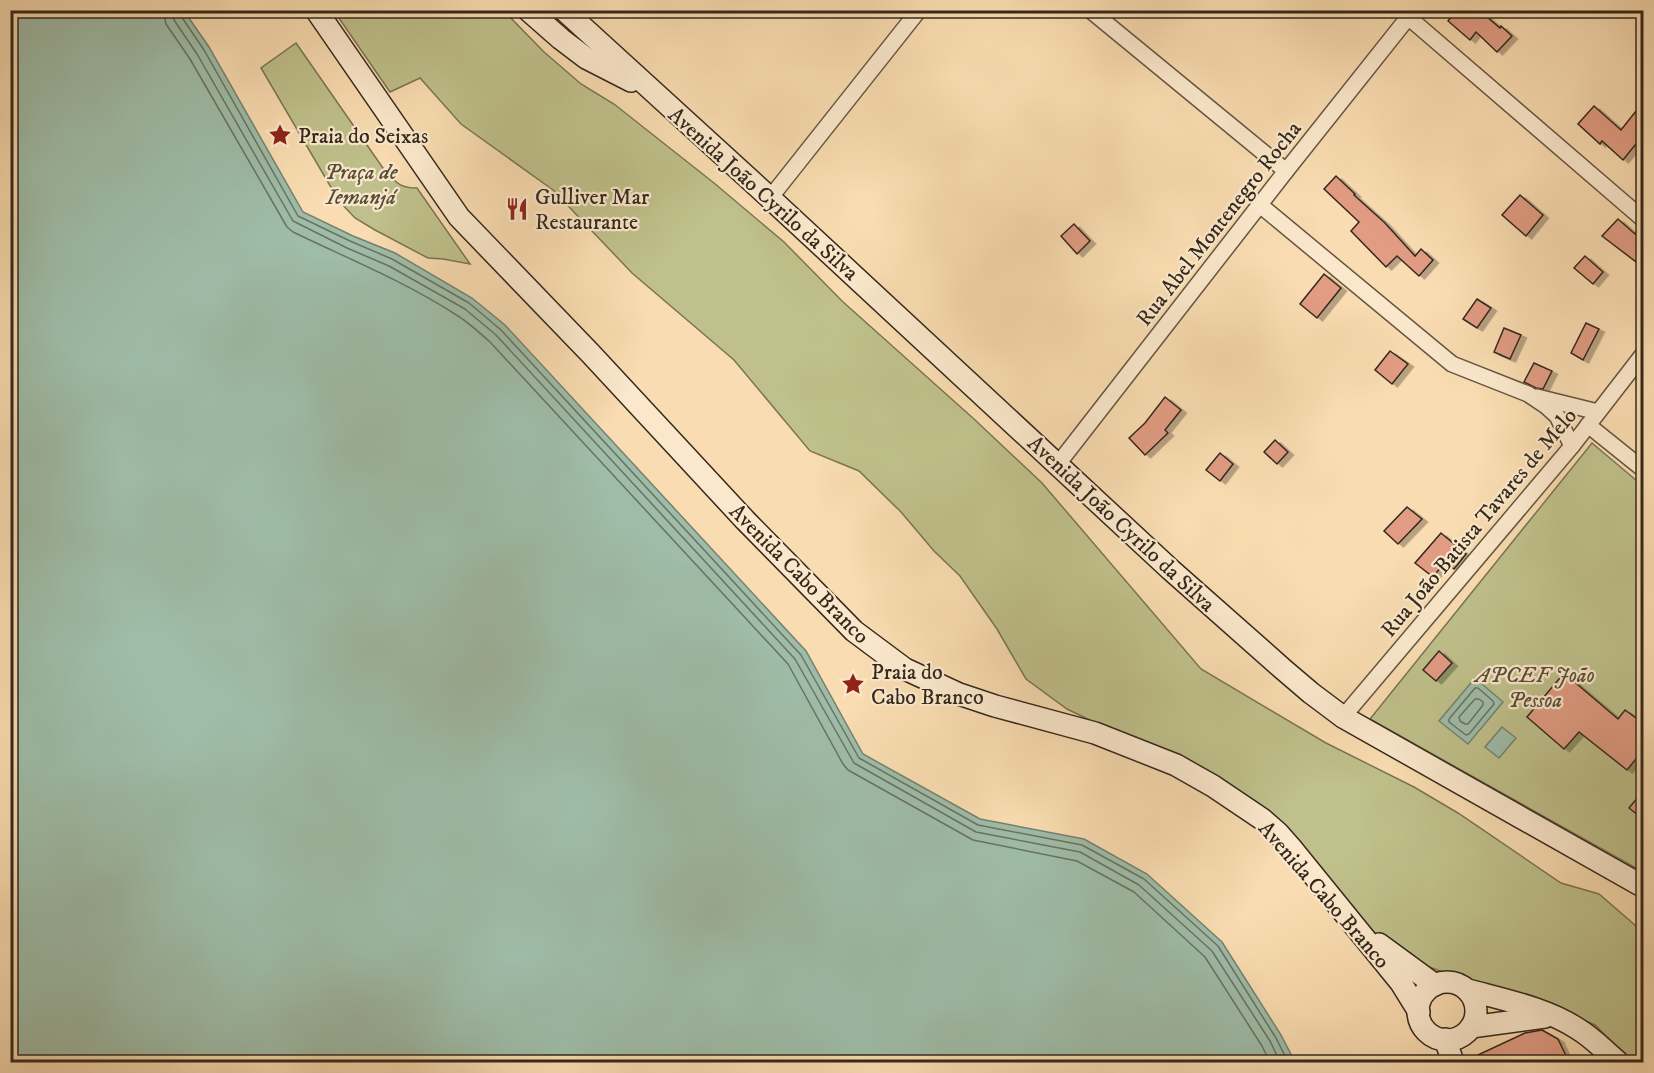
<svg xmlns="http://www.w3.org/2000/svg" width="1654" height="1073" font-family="'IM FELL DW Pica',serif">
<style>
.green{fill:#bfc08b;stroke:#7a7454;stroke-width:1.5}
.water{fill:#9ebca8;stroke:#748170;stroke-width:1.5}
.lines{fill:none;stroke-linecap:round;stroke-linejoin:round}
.shore{stroke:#697262;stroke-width:1.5}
.building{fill:#e19c83;stroke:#34281c;stroke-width:1.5;filter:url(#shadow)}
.street-casing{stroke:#655541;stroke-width:18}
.secondary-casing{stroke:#34281c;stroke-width:24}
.street{stroke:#fbe8cc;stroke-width:15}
.secondary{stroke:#fbe8cc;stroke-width:21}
.labels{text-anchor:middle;stroke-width:4.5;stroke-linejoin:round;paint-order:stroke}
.poi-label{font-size:22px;fill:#34281c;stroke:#fbe8cc;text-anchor:start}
.park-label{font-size:22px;font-style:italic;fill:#574e38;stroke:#fbe8cc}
.street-label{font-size:22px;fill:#34281c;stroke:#fbe8cc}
</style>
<defs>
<filter id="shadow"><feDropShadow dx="5.5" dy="3" stdDeviation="0" flood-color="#0004"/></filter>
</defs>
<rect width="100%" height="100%" fill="#f9dcb1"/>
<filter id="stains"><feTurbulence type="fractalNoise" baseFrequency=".00333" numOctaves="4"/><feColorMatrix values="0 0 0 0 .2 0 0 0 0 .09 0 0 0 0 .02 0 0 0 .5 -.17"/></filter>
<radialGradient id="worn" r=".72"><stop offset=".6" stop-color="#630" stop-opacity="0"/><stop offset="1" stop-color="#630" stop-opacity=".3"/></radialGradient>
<g class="green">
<polygon points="334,11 504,11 544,52 581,84 614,104 714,183 784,242 842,301 974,419 1042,483 1201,669 1326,743 1414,787 1458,813 1561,883 1599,894 1643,932 1643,1062 1632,1062 1595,1025 1532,998 1474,983 1415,962 1366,931 1296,839 1137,743 1067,709 1026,679 997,629 960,576 934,551 901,512 859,471 810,451 734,360 632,273 553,190 461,124 420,78 390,92"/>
<path d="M296 43 385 171C397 183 400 188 417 188L470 264 443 259 428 258 375 230 355 218 339 201 261 68Z"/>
<polygon points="1592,443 1643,486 1643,872 1370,719"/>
</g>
<g class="water">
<polygon points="10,11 184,11 209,47 303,212 353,236 395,253 472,298 505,325 806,651 863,754 980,819 1084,839 1147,874 1222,942 1281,1035 1295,1062 11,1062"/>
<polygon points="1475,678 1503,702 1468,744 1439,721"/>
<polygon points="1502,727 1516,738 1499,758 1485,747"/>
</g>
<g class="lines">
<g class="shore">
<path d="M163 10 166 24 190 59 287 227 293 232C349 259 406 282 458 316 469 323 480 333 490 342L788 664 843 764 848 770 973 840 1077 861 1134 892 1205 957 1262 1046 1270 1062"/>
<polyline points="172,10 174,20 197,54 293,221 347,248 389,266 465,309 496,335 795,659 854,763 976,832 1080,852 1139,885 1212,951 1270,1041 1280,1062"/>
<polyline points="180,10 181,16 204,50 298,216 350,241 392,259 469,303 501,330 801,655 859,758 978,825 1082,845 1144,879 1218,946 1276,1038 1288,1062"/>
<polygon points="1475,688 1478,688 1493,701 1494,704 1469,734 1466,735 1449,722 1449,719"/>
<polygon points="1475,699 1479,699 1483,702 1483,705 1468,724 1465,724 1460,721 1459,717"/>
</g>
</g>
<g class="building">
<polygon points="1457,10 1479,10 1500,28 1501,26 1512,36 1497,52 1476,32 1470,40 1448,21"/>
<polygon points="1644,101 1644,134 1623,160 1602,141 1600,144 1578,124 1594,106 1621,130"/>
<polygon points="1336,176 1355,194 1354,195 1385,223 1415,256 1421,249 1433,260 1419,276 1397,256 1386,267 1351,231 1359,222 1324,189"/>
<polygon points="1520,195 1543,215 1526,236 1502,215"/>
<polygon points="1618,219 1635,234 1640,228 1644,230 1644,268 1602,236"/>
<polygon points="1074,224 1090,241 1077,254 1061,236"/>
<polygon points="1585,256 1603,272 1593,284 1574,268"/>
<polygon points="1324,274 1341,288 1317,318 1300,304"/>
<polygon points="1477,299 1491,308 1477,328 1463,319"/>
<polygon points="1586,323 1599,329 1583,360 1571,353"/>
<polygon points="1504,328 1521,335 1510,359 1494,352"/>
<polygon points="1390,351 1408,364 1392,384 1375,370"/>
<polygon points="1534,363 1552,371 1543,389 1536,388 1524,382"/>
<polygon points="1165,397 1181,410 1165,430 1168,433 1145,455 1129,438 1145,423"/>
<polygon points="1275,440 1288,452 1277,464 1264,452"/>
<polygon points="1220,453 1233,464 1220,481 1206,470"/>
<polygon points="1407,507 1422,519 1398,544 1384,531"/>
<polygon points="1441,533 1466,554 1454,569 1445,562 1433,577 1415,563"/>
<polygon points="1439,651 1452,663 1436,681 1423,670"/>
<polygon points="1564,673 1618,719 1625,710 1644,724 1644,749 1627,770 1579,732 1564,749 1527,717"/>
<polygon points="1644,790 1644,820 1629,808"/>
<polygon points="1542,1030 1558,1039 1569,1062 1465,1062 1465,1061 1525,1033"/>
</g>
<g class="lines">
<g class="street-casing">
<g id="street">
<polyline points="1090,10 1286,171"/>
<polyline points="1400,10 1644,220"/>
<polyline points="770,198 919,10"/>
<polyline points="1260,205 1452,364 1528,394 1546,406 1557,416 1572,446"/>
<polyline points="1537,397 1598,412"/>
<polyline points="1588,425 1644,470"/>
<polyline points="1058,464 1286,171 1414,10"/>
<polyline points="1343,717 1572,446 1644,353"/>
</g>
</g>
<g class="secondary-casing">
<g id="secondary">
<polyline points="316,10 459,217 591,354 745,520 854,631 905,669 959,694 995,706 1095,733 1176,765 1213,786 1262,819 1278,833 1293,850 1401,983 1419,1012"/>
<polyline points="528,10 561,39 586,58 631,81"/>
<polyline points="564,10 770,198 1171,570 1284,670 1311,693 1343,717 1644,887"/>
<polyline points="1379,944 1435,985"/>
<circle cx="1447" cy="1011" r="29"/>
<path d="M1468 990C1505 1000 1546 1008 1578 1029 1593 1038 1605 1051 1618 1062"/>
<polyline points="1471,1027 1545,1017"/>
<polyline points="1445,1039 1453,1062"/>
</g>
</g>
<use href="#street" class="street"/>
<use href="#secondary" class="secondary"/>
</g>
<defs>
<g id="sight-bare" transform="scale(1.8)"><path d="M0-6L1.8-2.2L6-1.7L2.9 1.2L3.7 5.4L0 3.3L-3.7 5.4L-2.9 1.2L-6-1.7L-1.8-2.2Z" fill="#8f2418" stroke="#fbe8cc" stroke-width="2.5" paint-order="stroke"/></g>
<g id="restaurant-bare" transform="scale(1.8)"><path d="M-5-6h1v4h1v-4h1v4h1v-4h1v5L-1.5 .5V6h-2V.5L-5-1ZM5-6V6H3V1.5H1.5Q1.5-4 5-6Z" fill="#8f2418" stroke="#fbe8cc" stroke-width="2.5" paint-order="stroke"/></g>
</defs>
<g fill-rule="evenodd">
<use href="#sight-bare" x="280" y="135"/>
<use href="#restaurant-bare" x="517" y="209"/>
<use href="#sight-bare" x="853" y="684"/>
</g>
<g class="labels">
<g class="poi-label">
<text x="298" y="143">Praia do Seixas</text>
<text x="535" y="204">Gulliver Mar<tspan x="535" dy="25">Restaurante</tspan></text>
<text x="871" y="679">Praia do<tspan x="871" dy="25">Cabo Branco</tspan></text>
</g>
<g class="park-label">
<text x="361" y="179">Praça de<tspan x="361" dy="25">Iemanjá</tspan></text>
<text x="1535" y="682">APCEF João<tspan x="1535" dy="25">Pessoa</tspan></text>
</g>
<g class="street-label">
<text transform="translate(764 193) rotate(42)" y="8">Avenida João Cyrilo da Silva</text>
<text transform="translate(1218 223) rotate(-52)" y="8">Rua Abel Montenegro Rocha</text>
<text transform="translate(1478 522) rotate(-50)" y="8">Rua João Batista Tavares de Melo</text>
<text transform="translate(1122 523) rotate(43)" y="8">Avenida João Cyrilo da Silva</text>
<text transform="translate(800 573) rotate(45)" y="8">Avenida Cabo Branco</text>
<text transform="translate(1325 894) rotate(49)" y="8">Avenida Cabo Branco</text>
</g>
</g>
<rect width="1654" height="1073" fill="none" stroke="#f9dcb1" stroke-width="36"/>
<rect x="12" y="12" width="1630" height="1049" fill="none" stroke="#34281c" stroke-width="3"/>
<rect x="18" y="18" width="1618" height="1037" fill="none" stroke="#34281c" stroke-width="1.5"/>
<rect width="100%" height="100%" filter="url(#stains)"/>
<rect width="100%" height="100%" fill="url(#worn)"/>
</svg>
